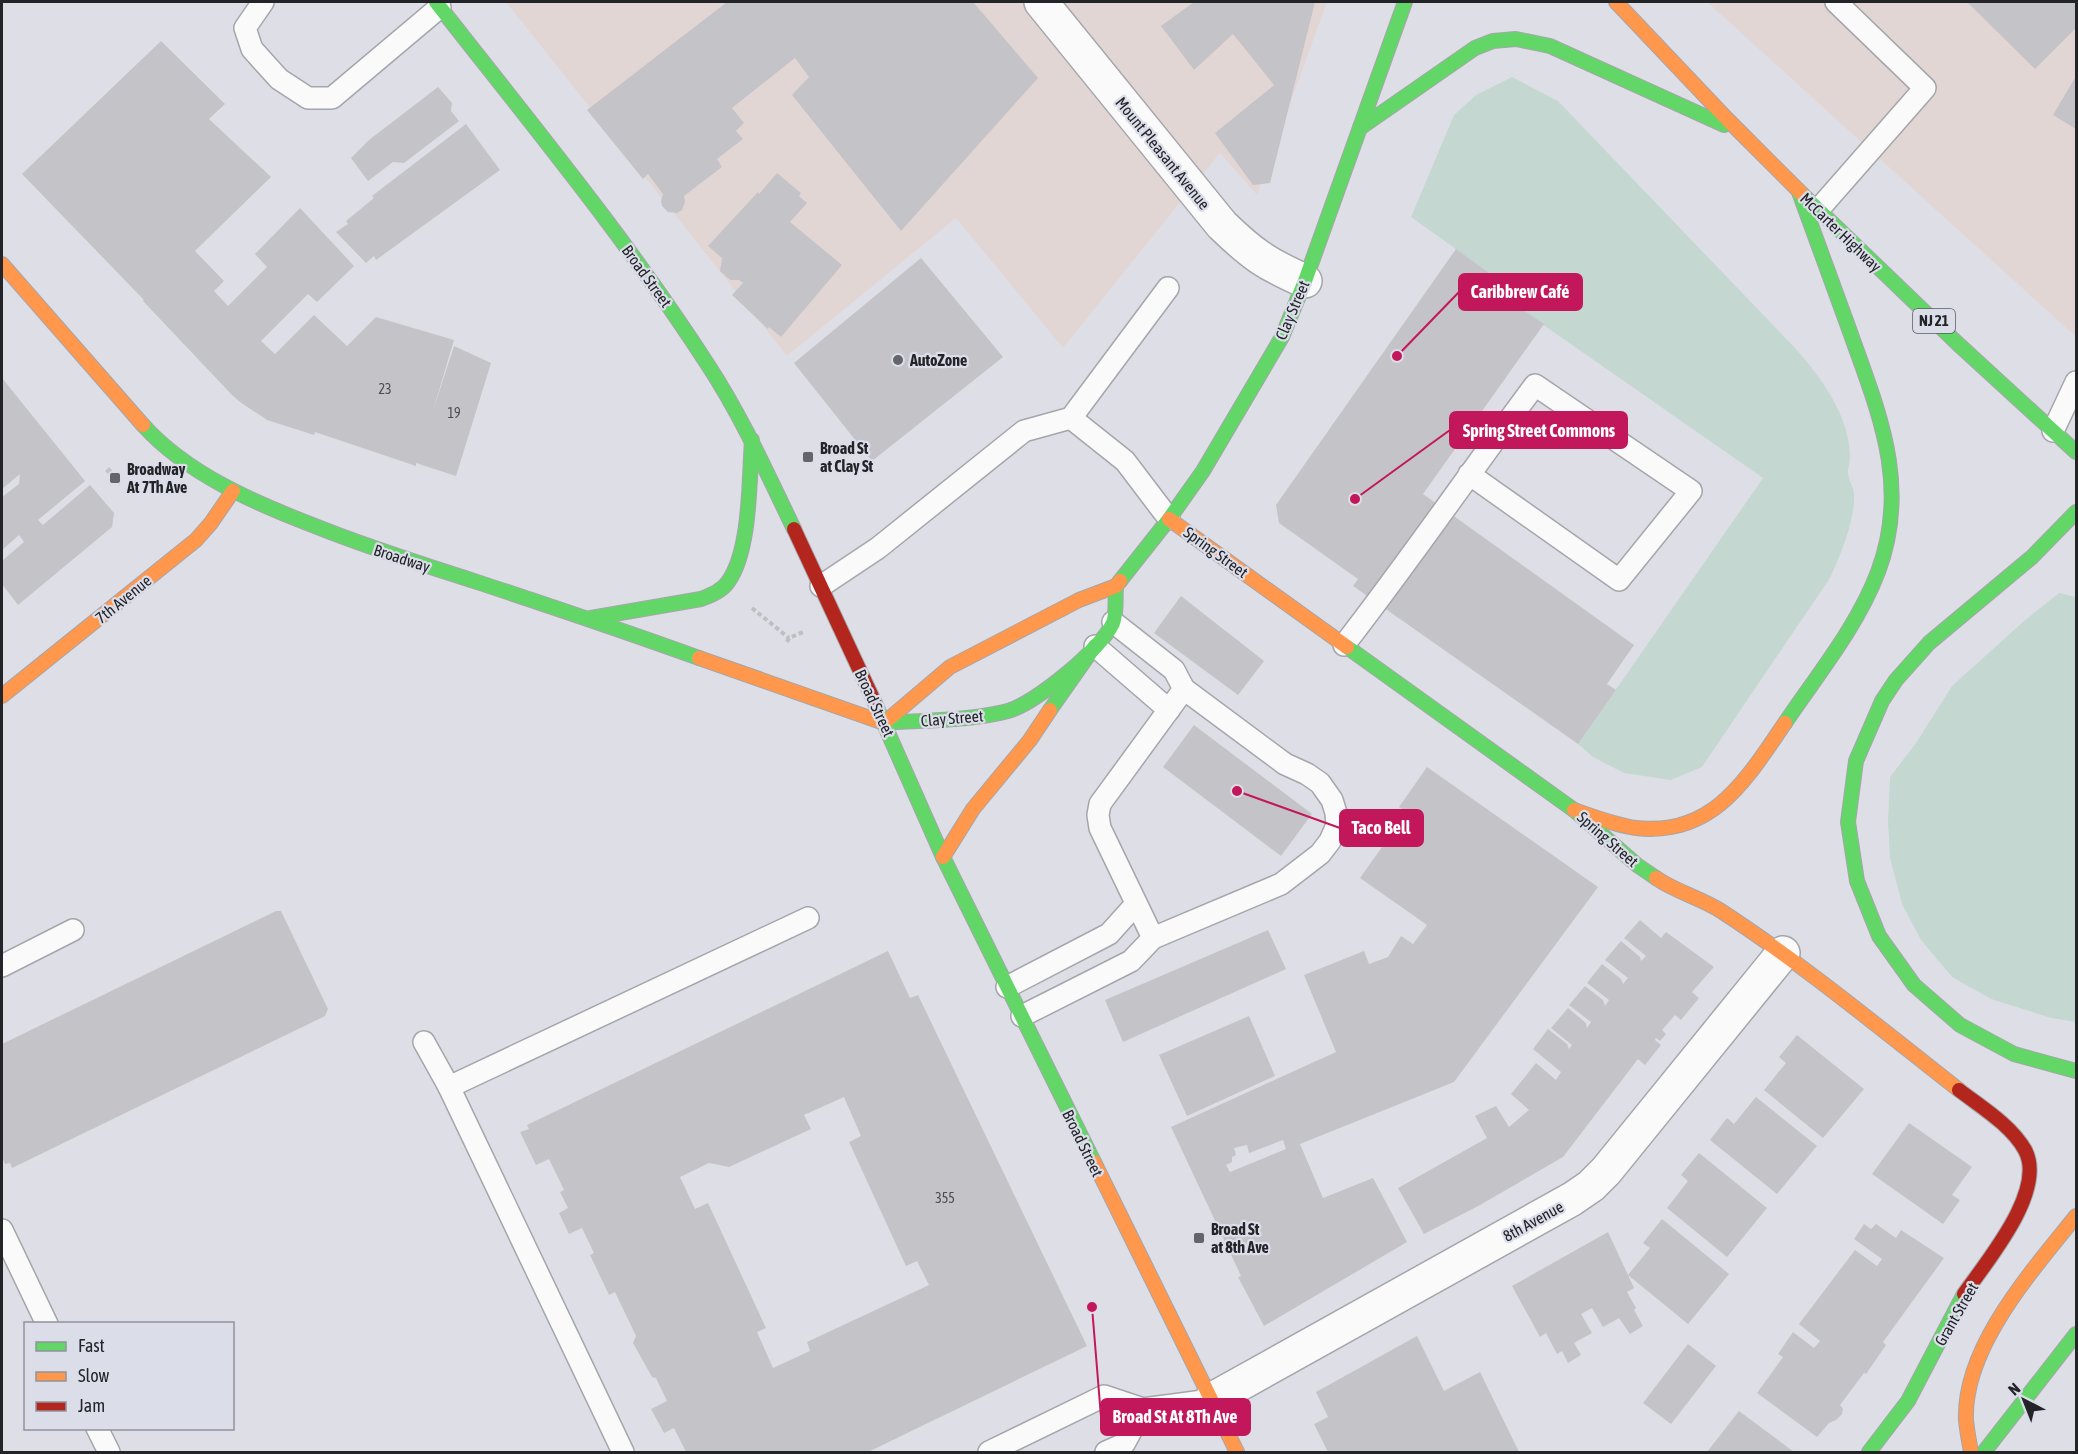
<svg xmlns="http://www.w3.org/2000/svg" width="2078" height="1454" font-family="'Asap Condensed',sans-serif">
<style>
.industrial{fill:#e2d6d4}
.green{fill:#c4d8d1}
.building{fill:#c4c3c7;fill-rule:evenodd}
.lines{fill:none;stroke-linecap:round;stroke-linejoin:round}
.lane-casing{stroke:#a5a6ab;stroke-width:24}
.street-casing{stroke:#a5a6ab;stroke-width:36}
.fast-casing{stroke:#a5a6ab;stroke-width:16}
.slow-casing{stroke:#a5a6ab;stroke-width:16}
.jam-casing{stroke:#a5a6ab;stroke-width:16}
.path{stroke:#bfbfc2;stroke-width:4;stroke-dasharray:4.5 3;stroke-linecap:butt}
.lane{stroke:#fafafb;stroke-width:21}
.street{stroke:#fafafb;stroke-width:33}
.fast{stroke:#63d668;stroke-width:14}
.slow{stroke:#ff974d;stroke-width:14}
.jam{stroke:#b3261e;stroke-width:14}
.poi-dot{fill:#64656a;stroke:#dbdde9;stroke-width:2}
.labels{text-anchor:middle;stroke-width:4.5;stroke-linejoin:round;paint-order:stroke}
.number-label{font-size:14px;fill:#4b4c50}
.shield{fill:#dbdde9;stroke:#5a5c62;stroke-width:1.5}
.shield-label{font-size:15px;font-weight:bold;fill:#232428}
.street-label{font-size:16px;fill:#232428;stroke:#dbdde9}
.poi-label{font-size:16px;font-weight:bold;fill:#232428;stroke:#dbdde9;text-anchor:start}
.leader{fill:none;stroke:#c2185b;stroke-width:2}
.callout-dot{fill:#c2185b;stroke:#dbdde9;stroke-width:2}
.callout{fill:#c2185b;stroke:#c2185b;stroke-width:2}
.callout-label{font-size:18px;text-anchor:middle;font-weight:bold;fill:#fff}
</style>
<rect width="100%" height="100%" fill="#dedfe6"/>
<g class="industrial">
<polygon points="506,2 1327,2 1257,195 1220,153 1063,348 956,218 787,356"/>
<polygon points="1707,2 2076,2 2076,337"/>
</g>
<g class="green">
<path d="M1512 77 1558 101 1796 349C1822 379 1850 416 1850 458 1850 463 1848 467 1848 472 1848 480 1854 487 1854 494 1856 517 1840 557 1830 578L1702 767 1671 780 1624 773 1593 757 1578 744 1763 478 1506 299 1513 290 1411 217 1454 115 1476 95Z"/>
<polygon points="2059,593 2076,597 2076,1022 2051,1018 1991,999 1952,977 1921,940 1902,904 1890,858 1888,822 1890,777 1916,743 1952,686 2024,621"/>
</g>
<g class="building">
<polygon points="727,2 973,2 1038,78 901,231 792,95 809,77 795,58 732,108 744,123 736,131 743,139 717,159 722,167 684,196 685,202 682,210 677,213 668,212 662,206 661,201 663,194 648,174 643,179 587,110"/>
<polygon points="1194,2 1315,2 1270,183 1253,185 1215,133 1274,85 1233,34 1194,70 1161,26"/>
<polygon points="1967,2 2076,2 2076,28 2035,69"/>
<polygon points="161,41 225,104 209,119 271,177 195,251 224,281 214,291 228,306 267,267 255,254 300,208 354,266 317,302 308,294 261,341 275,354 314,315 347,346 376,317 454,340 433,411 454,346 491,363 456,476 416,463 416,466 315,432 314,435 267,420 240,402 232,395 143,301 144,300 22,174"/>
<polygon points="2076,76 2076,129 2053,115"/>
<polygon points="438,87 452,103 451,111 459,121 404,163 393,162 368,181 351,158 369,140"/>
<polygon points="466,124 500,170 376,260 374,256 366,263 336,232 348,224 346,221 374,198 372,196"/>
<polygon points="777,173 801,193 799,196 807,203 790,222 842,265 781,337 769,327 768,329 732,295 743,283 739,280 730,280 720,271 722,258 708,246 758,192 759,194"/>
<polygon points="1456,249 1513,290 1506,299 1544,324 1423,494 1634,645 1607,684 1616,690 1578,744 1353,586 1358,579 1279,523 1276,505"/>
<polygon points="921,258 1003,357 872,461 794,363"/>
<polygon points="2,378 85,481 38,520 43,525 90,485 114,513 112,527 18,605 2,584 2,561 24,542 19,535 2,550 2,497 19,484 20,474 2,489"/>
<polygon points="109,467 122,482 119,486 105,471"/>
<polygon points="1181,596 1264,661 1238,695 1154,633"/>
<polygon points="1194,725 1312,814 1281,856 1163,767"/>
<path d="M1427 767 1598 887 1454 1082 1300 1144 1323 1198 1373 1178 1407 1242 1264 1326 1238 1277 1241 1276 1171 1127 1336 1052 1304 975 1364 951 1369 964 1388 957 1401 936 1413 944 1427 925 1360 878 1407 812 1399 807ZM1283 1140 1286 1149 1230 1172 1226 1165 1232 1162V1157L1236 1155 1234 1148 1247 1145 1249 1153Z"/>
<polygon points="276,911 281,911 328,1009 325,1016 12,1168 10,1163 5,1164 2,1157 2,1044"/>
<polygon points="1640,920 1661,938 1666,932 1714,967 1692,992 1699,998 1681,1020 1675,1015 1662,1030 1666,1034 1660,1041 1656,1038 1655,1040 1661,1045 1645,1065 1638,1059 1563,1157 1480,1205 1424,1234 1398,1188 1487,1138 1475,1116 1496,1106 1509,1127 1529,1110 1511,1094 1536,1063 1556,1080 1561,1072 1533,1049 1548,1029 1567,1044 1569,1049 1572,1045 1551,1028 1568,1008 1586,1023 1587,1028 1591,1022 1569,1005 1585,986 1603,1000 1605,1006 1609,1000 1587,983 1602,964 1621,979 1623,984 1628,978 1605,960 1621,941 1640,957 1641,961 1646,956 1624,938"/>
<polygon points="1268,930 1286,969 1123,1042 1105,1000"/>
<path d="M888 951 910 998 918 995 1087 1346 868 1452H686L674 1428 664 1433 651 1409 667 1401 656 1378 652 1377 633 1343 636 1336 615 1292 609 1295 590 1255 594 1253 582 1228 569 1234 559 1213 568 1208 560 1192 564 1190 549 1159 536 1165 520 1132 529 1129 527 1125ZM844 1097 861 1136 849 1142 906 1266 917 1261 929 1285 807 1342 810 1351 773 1368 757 1332 766 1328 708 1203 695 1209 680 1177 709 1163 729 1167 811 1129 804 1115Z"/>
<polygon points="1249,1016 1275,1076 1187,1116 1159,1055"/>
<polygon points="1797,1035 1864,1089 1823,1138 1764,1090 1786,1063 1779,1057"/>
<polygon points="1756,1097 1817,1146 1777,1194 1710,1140 1727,1118 1734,1124"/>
<polygon points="1909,1123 1972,1167 1952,1195 1960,1200 1943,1224 1872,1174"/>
<polygon points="1699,1153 1767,1208 1727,1257 1667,1208 1688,1181 1681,1175"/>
<polygon points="1662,1219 1729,1274 1688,1324 1628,1275 1650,1248 1643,1243"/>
<polygon points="1864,1224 1871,1229 1876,1224 1896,1238 1901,1230 1944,1258 1883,1342 1886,1345 1866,1374 1864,1373 1840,1405 1843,1409 1842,1414 1836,1420 1829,1423 1817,1437 1757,1393 1783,1357 1778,1354 1793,1332 1814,1348 1820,1341 1799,1324 1855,1250 1877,1266 1882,1259 1854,1239"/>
<polygon points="1608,1232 1634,1288 1627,1292 1636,1308 1634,1310 1643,1326 1630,1334 1619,1318 1603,1327 1592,1308 1581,1314 1592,1333 1574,1343 1581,1355 1568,1363 1562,1351 1557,1354 1546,1333 1540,1337 1512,1286"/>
<polygon points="1417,1336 1444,1391 1480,1372 1519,1452 1328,1452 1314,1424 1328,1417 1316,1392"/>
<polygon points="1688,1344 1716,1366 1671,1424 1643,1403"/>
<polygon points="1739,1411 1794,1452 1707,1452"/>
</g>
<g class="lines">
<g class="lane-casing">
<g id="lane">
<polyline points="263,2 245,28 252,49 279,79 308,98 332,98 440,7"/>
<polyline points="1818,210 1925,88 1836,2"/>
<polyline points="1071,418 1125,461 1169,519"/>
<polyline points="2053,431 2076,382"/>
<polyline points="821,586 878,548 1024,431 1071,418 1168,288"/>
<path d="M1344 645C1410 560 1471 471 1535 385L1691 491 1619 580 1469 474"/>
<polyline points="1095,646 1169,710"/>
<polyline points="1153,938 1100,828 1098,815 1100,804 1184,689"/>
<polyline points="2,966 73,930"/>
<polyline points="1007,987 1109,934 1136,904"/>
<polyline points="1022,1016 1131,961 1153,938 1281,884 1320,854 1330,841 1337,825 1336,813 1332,800 1320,783 1307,774 1285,764 1184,689 1174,670 1113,622"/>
<polyline points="424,1042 449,1087 623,1452"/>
<polyline points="449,1087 808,918"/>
<polyline points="2,1230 47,1324"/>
<polyline points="97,1428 109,1452"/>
<polyline points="989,1452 1104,1396 1143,1409 1211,1400"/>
<polyline points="1106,1452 1124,1444 1143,1409"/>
</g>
</g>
<g class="street-casing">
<g id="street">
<path d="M1041 2 1222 225C1252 254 1266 264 1305 281"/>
<polyline points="1211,1400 1572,1199 1591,1186 1606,1171 1783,953"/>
</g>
</g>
<g class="fast-casing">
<g id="fast">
<path d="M436 2C529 121 626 238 708 365 742 417 767 473 794 529"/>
<polyline points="1360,128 1475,48 1493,41 1516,39 1550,46 1724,125"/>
<polyline points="1803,195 1957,343 2076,452"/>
<path d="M143 425C187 474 255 503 315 526 367 547 421 564 474 581 550 606 624 631 699 658"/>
<polyline points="2076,512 2032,557 1929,643 1896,680 1882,701 1856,761 1848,822 1857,881 1879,936 1914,985 1960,1025 2014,1054 2076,1071"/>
<polyline points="1120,581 1169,519 1203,471 1282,337 1305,281 1405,2"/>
<path d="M591 618 701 599C711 595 722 591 728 582 751 550 749 479 752 440"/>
<polyline points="1347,647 1574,810 1637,865 1656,878"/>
<polyline points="874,701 943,857 1094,1162"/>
<polyline points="1050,710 1095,646"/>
<path d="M884 723C924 720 970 721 1008 711 1036 703 1101 649 1113 623 1117 613 1115 597 1116 586"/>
<path d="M1785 723C1818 674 1857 627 1878 572 1911 484 1878 411 1849 329 1832 283 1816 238 1799 192"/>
<polyline points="1869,1452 1908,1401 1964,1294"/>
<polyline points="1984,1452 2076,1334"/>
</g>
</g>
<g class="slow-casing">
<g id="slow">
<polyline points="1616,2 1727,119 1803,195"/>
<polyline points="2,264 143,425"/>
<polyline points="1169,519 1347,647"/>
<polyline points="699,658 884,723"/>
<polyline points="2,696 196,540 211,523 233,491"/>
<polyline points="884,723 950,667 1079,600 1116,586 1120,581"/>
<path d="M1574 810C1594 817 1615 825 1636 828 1714 837 1747 778 1785 723"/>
<polyline points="943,857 973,809 1030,740 1050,710"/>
<path d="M1656 878C1676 892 1701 898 1721 911 1804 965 1881 1029 1959 1090"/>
<polyline points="1094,1162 1237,1452"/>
<path d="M1971 1452C1969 1441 1967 1431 1966 1420 1963 1347 2033 1270 2076 1216"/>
</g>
</g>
<g class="jam-casing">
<g id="jam">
<polyline points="794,529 874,701"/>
<path d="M1959 1090C1981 1107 2011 1125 2025 1150 2047 1191 1986 1262 1964 1294"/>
</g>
</g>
<g class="path">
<polyline points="752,608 789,638"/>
<polyline points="787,642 789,638 803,632"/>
</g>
<use href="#lane" class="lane"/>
<use href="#street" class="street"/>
<use href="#fast" class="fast"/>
<use href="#slow" class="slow"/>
<use href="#jam" class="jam"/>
</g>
<g class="poi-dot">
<circle cx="898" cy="360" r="6"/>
<rect x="802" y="451" width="12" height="12" rx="3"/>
<rect x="109" y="472" width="12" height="12" rx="3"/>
<rect x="1193" y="1232" width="12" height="12" rx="3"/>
</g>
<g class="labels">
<g class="number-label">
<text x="385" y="394">23</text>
<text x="454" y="418">19</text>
<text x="945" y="1203">355</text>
</g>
<rect class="shield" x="1913" y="309" width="42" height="24" rx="4.5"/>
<g class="shield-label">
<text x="1934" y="326">NJ 21</text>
</g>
<g class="street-label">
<text transform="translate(1163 153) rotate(51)" y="6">Mount Pleasant Avenue</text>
<text transform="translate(1841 232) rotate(44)" y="6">McCarter Highway</text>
<text transform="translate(647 276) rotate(54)" y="6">Broad Street</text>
<text transform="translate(1292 310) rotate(-67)" y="6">Clay Street</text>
<text transform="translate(1216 552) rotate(36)" y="6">Spring Street</text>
<text transform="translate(402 558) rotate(18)" y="6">Broadway</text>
<text transform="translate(123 599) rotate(-39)" y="6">7th Avenue</text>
<text transform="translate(875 703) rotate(65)" y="6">Broad Street</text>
<text transform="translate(952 718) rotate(-5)" y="6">Clay Street</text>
<text transform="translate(1608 839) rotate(41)" y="6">Spring Street</text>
<text transform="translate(1083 1143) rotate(64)" y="6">Broad Street</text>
<text transform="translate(1533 1221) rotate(-29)" y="6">8th Avenue</text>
<text transform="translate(1956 1314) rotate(-60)" y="6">Grant Street</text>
</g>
<g class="poi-label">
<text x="910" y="366">AutoZone</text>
<text x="820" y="454">Broad St<tspan x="820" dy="18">at Clay St</tspan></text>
<text x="127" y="475">Broadway<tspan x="127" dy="18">At 7Th Ave</tspan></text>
<text x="1211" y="1235">Broad St<tspan x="1211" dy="18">at 8th Ave</tspan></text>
</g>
</g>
<path class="leader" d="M1397 356L1459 292M1355 499L1450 430M1237 791L1340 828M1092 1307L1101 1417"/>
<g class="callout-dot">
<circle cx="1397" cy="356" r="6"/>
<circle cx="1355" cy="499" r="6"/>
<circle cx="1237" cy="791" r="6"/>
<circle cx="1092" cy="1307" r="6"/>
</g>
<g class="callout">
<rect x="1459" y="274" width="123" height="36" rx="6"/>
<rect x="1450" y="412" width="177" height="36" rx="6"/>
<rect x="1340" y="810" width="83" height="36" rx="6"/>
<rect x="1101" y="1399" width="149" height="36" rx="6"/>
</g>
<g class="callout-label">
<text x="1520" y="298">Caribbrew Café</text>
<text x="1539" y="437">Spring Street Commons</text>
<text x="1381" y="834">Taco Bell</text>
<text x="1175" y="1423">Broad St At 8Th Ave</text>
</g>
<rect width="2078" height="1454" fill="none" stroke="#232428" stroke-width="6"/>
<rect x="24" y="1322" width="210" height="108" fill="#dbdde9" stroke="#91939c" stroke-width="1.5"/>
<rect x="36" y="1342" width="30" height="9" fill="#63d668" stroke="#91939c" stroke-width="1.5"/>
<text x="78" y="1352" font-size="18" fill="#232428">Fast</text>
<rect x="36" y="1372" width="30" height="9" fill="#ff974d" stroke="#91939c" stroke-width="1.5"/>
<text x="78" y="1382" font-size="18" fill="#232428">Slow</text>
<rect x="36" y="1402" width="30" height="9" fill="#b3261e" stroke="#91939c" stroke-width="1.5"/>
<text x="78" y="1412" font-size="18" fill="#232428">Jam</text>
<g transform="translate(2024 1400) rotate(318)" stroke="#dbdde9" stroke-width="4.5" paint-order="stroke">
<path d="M0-4.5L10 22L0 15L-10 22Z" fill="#232428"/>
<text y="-9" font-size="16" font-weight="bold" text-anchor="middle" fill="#232428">N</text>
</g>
</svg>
